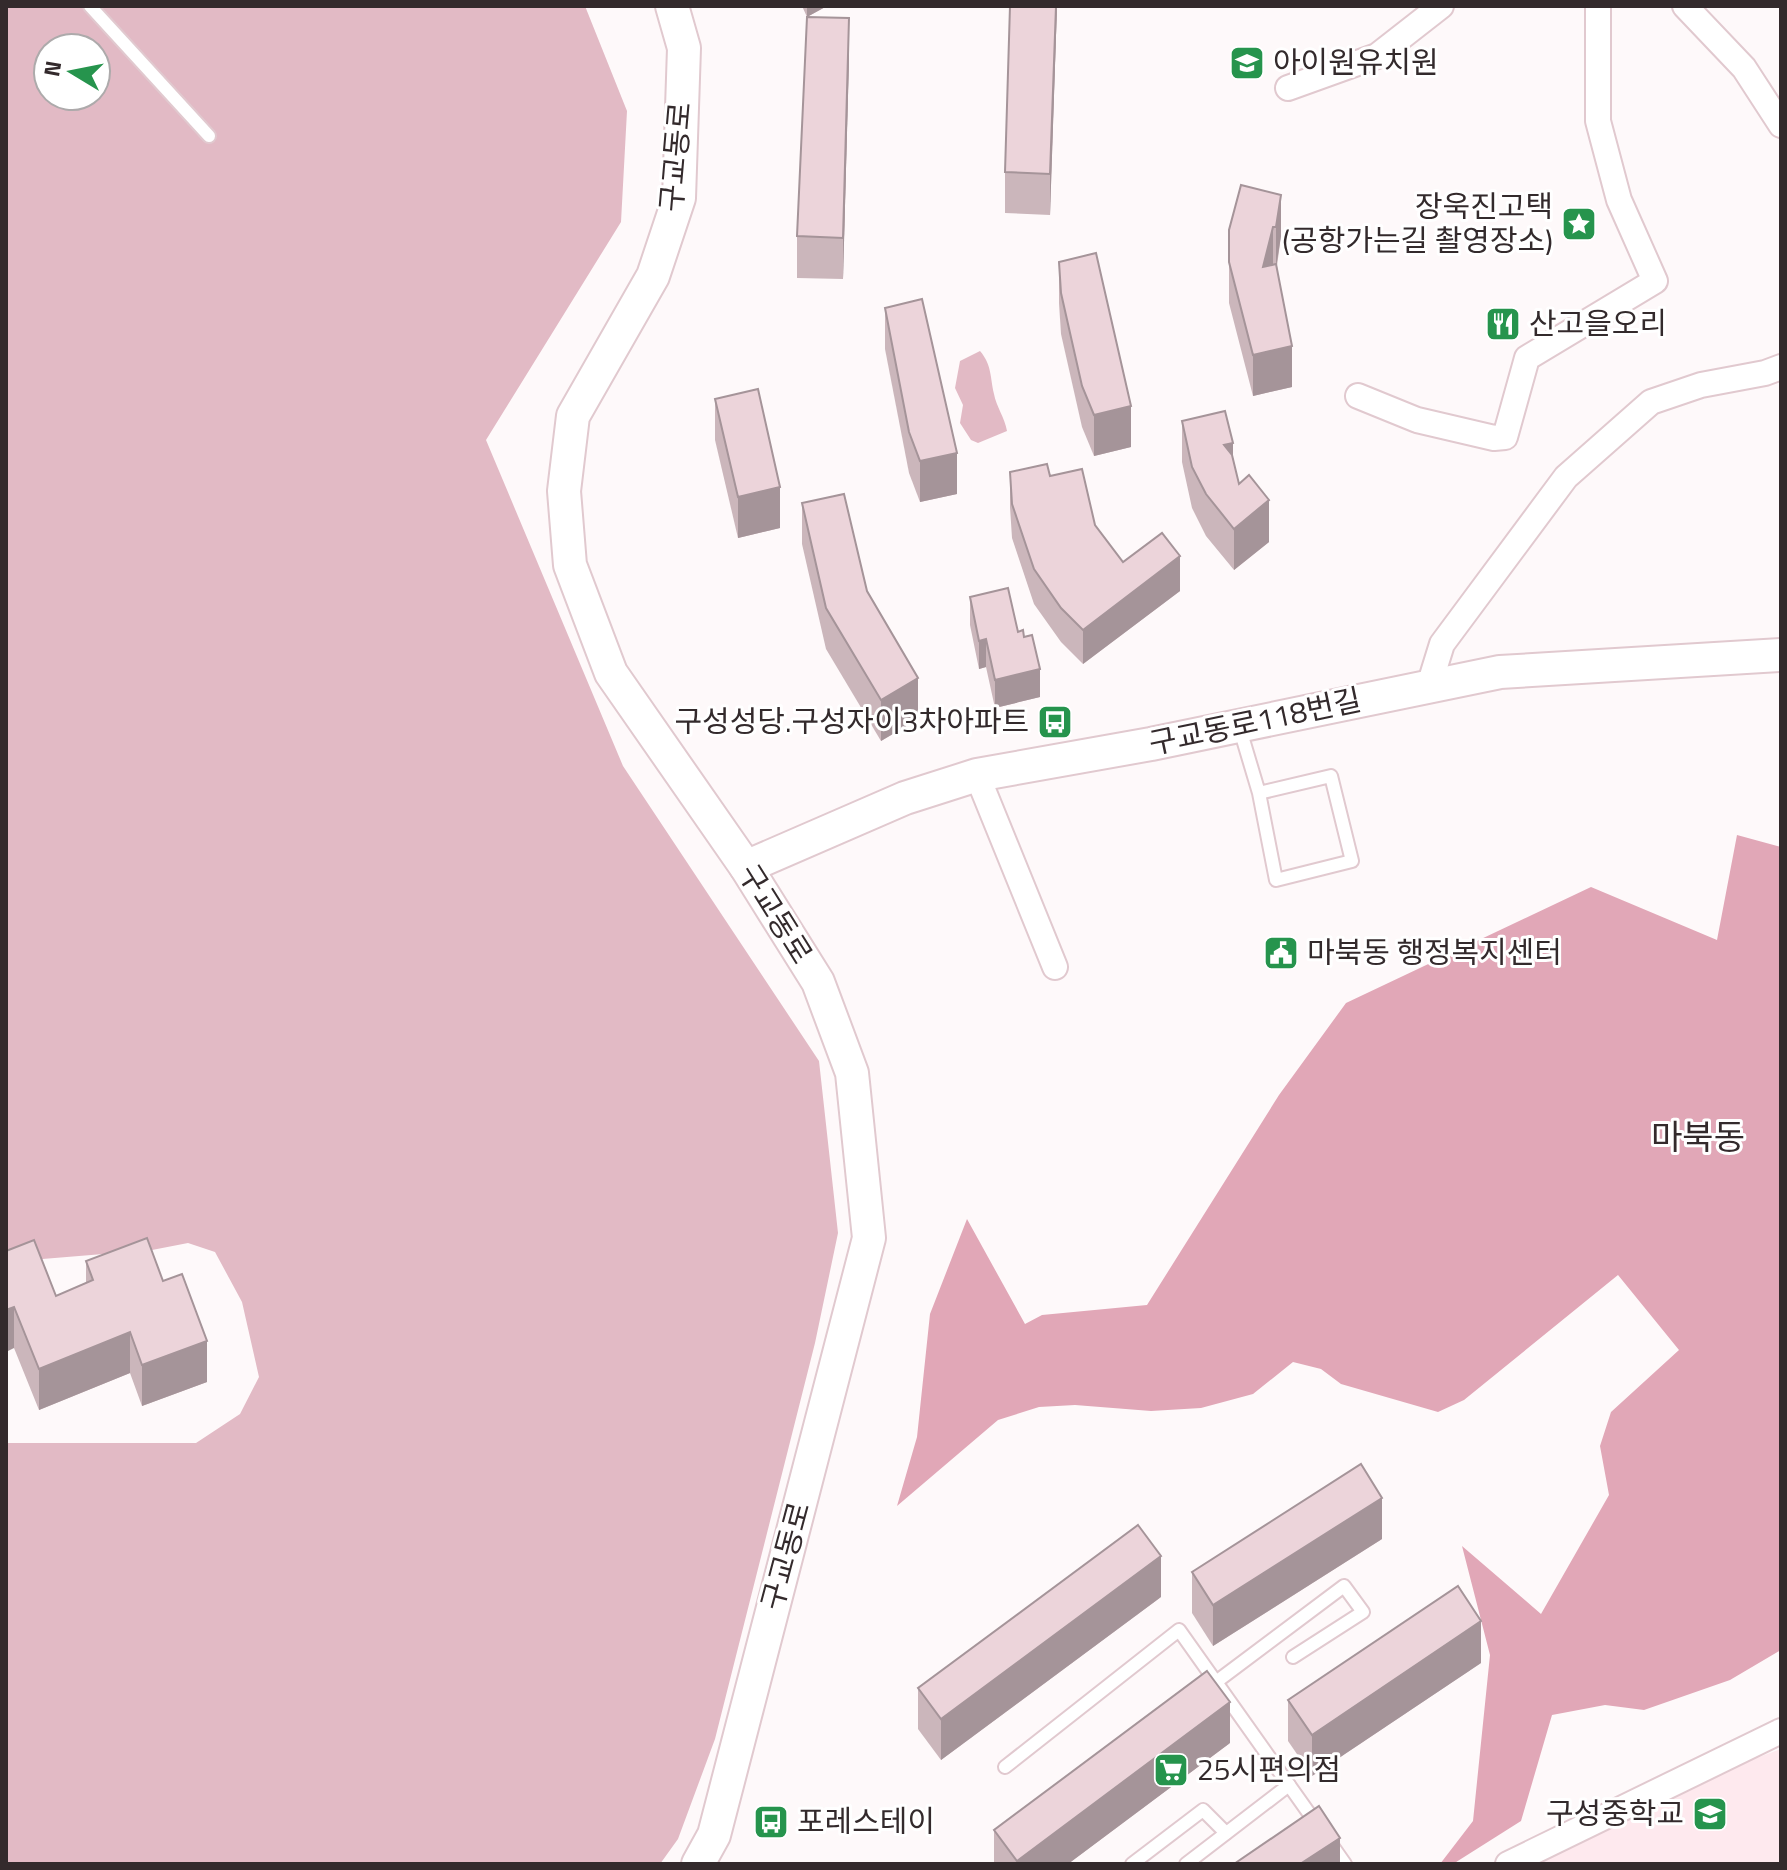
<svg xmlns="http://www.w3.org/2000/svg" width="1787" height="1870" font-family="'Titillium Web','Noto Sans KR',sans-serif">
<style>
.built{fill:#fee9ee}
.green{fill:#e2bac5;fill-rule:evenodd}
.forest{fill:#e1a7b7}
.lines{fill:none;stroke-linecap:round;stroke-linejoin:round}
.service-casing{stroke:#e1c9cf;stroke-width:16}
.minor-casing{stroke:#e1c9cf;stroke-width:28}
.tertiary-casing{stroke:#e1c9cf;stroke-width:36}
.service{stroke:#fff;stroke-width:12}
.minor{stroke:#fff;stroke-width:24}
.tertiary{stroke:#fff;stroke-width:32}
.wall{fill:#cbb6bb}
.shaded-wall{fill:#a59499}
.building{fill:#ecd4da;stroke:#a59499;stroke-width:2}
.labels{text-anchor:middle;stroke-width:6;stroke-linejoin:round;paint-order:stroke}
.poi-label{font-size:30px;fill:#332a2c;stroke:#fff;text-anchor:start}
.street-label{font-size:30px;fill:#332a2c;stroke:#fff}
.quarter-label{font-size:34px;fill:#332a2c;stroke:#fff}
</style>
<rect width="100%" height="100%" fill="#fef9fa"/>
<polygon class="built" points="1781,1749 1781,1864 1533,1864 1743,1763"/>
<g class="green">
<path d="M6 6H585L627 111 621 222 486 440 623 766 819 1061 838 1233 815 1343 715 1739 678 1839 660 1864H6V1443H196L240 1414 259 1377 242 1302 215 1252 188 1243 152 1250 6 1262ZM48 48H96V96H48Z"/>
<path d="M980 351C992 365 990 377 994 394 996 406 1005 418 1007 431L978 443 971 440 960 423 963 405 955 388 960 361Z"/>
</g>
<polygon class="forest" points="1737,835 1781,847 1781,1650 1730,1680 1644,1710 1605,1705 1552,1715 1521,1821 1453,1864 1440,1864 1473,1821 1490,1655 1462,1546 1541,1614 1609,1495 1600,1446 1611,1412 1679,1350 1618,1275 1464,1400 1438,1412 1341,1384 1321,1369 1293,1362 1253,1394 1201,1408 1151,1411 1075,1405 1039,1407 998,1420 897,1506 917,1437 930,1314 967,1219 1025,1324 1042,1315 1147,1305 1279,1095 1346,1003 1591,887 1717,940"/>
<g class="lines">
<g class="service-casing">
<g id="service">
<polyline points="90,6 209,136"/>
<polyline points="1239,726 1259,793 1276,880 1352,861 1331,776 1259,793"/>
<polyline points="1216,1682 1344,1586 1363,1612 1293,1657"/>
<polyline points="1005,1767 1179,1630 1318,1826"/>
<polyline points="1331,1844 1345,1864"/>
<polyline points="1132,1864 1203,1810 1226,1833"/>
<polyline points="1186,1864 1289,1785"/>
</g>
</g>
<g class="minor-casing">
<g id="minor">
<polyline points="1685,6 1744,68 1781,125"/>
<polyline points="1288,88 1377,56 1441,6"/>
<polyline points="1358,396 1417,420 1494,438 1505,437 1527,358 1655,281 1619,200 1598,121 1598,6"/>
<polyline points="1429,686 1442,644 1566,477 1651,402 1701,385 1765,373 1781,367"/>
<polyline points="977,775 1055,967"/>
<polyline points="1508,1864 1781,1731"/>
</g>
</g>
<g class="tertiary-casing">
<g id="tertiary">
<polyline points="672,6 684,48 679,198 653,276 573,416 564,491 570,565 611,673 746,867 818,982 852,1073 869,1238 714,1835 698,1864"/>
<polyline points="746,867 905,798 977,775 1151,744 1500,672 1781,655"/>
</g>
</g>
<use href="#service" class="service"/>
<use href="#minor" class="minor"/>
<use href="#tertiary" class="tertiary"/>
</g>
<g class="wall">
<polygon points="802,6 827,6 807,17"/>
<polygon points="1057,6 1050,215 1005,213 1005,172"/>
<polygon points="849,59 843,279 797,278 797,236"/>
<polygon points="1281,195 1281,236 1277,266 1292,387 1253,396 1229,303 1229,230"/>
<polygon points="1059,262 1131,447 1094,456 1082,427 1061,334 1059,303"/>
<polygon points="885,308 957,494 920,502 909,473 885,349"/>
<polygon points="715,399 780,528 738,538 715,440"/>
<polygon points="1182,421 1233,459 1239,484 1269,542 1234,570 1206,536 1192,508 1182,462"/>
<polygon points="1010,472 1050,476 1095,525 1123,562 1180,591 1083,664 1061,642 1034,604 1012,538 1010,507"/>
<polygon points="802,503 867,591 918,719 881,741 826,649 802,544"/>
<polygon points="970,597 1040,697 995,708 986,667 979,669 970,625"/>
<polygon points="6,1251 56,1296 86,1283 86,1261 163,1281 207,1382 142,1406 130,1373 39,1410 14,1348"/>
<polygon points="1382,1539 1213,1646 1192,1613 1192,1572"/>
<polygon points="1161,1597 941,1760 918,1729 918,1688"/>
<polygon points="1481,1663 1312,1776 1288,1741 1288,1700"/>
<polygon points="1230,1743 1068,1864 994,1864 994,1830"/>
</g>
<g class="shaded-wall">
<polygon points="807,6 827,6 807,17"/>
<polygon points="1056,6 1057,6 1050,215 1050,174"/>
<polygon points="849,18 849,59 843,279 843,238"/>
<polygon points="1281,195 1281,236 1276,268 1276,227"/>
<polygon points="1273,227 1273,268 1263,267"/>
<polygon points="1292,346 1292,387 1253,396 1253,355"/>
<polygon points="1131,406 1131,447 1094,456 1094,415"/>
<polygon points="1233,443 1233,484 1224,445"/>
<polygon points="957,453 957,494 920,502 920,461"/>
<polygon points="780,487 780,528 738,538 738,497"/>
<polygon points="1269,500 1269,542 1234,570 1234,529"/>
<polygon points="1180,556 1180,591 1083,664 1083,630"/>
<polygon points="986,639 986,667 979,669 979,641"/>
<polygon points="1040,669 1040,697 995,708 995,680"/>
<polygon points="918,678 918,719 881,741 881,700"/>
<polygon points="14,1307 14,1348 6,1352 6,1310"/>
<polygon points="130,1332 130,1373 39,1410 39,1369"/>
<polygon points="207,1341 207,1382 142,1406 142,1365"/>
<polygon points="1382,1498 1382,1539 1213,1646 1213,1605"/>
<polygon points="1161,1556 1161,1597 941,1760 941,1719"/>
<polygon points="1481,1621 1481,1663 1312,1776 1312,1735"/>
<polygon points="1230,1702 1230,1743 1068,1864 1017,1864 1017,1861"/>
<polygon points="1340,1838 1340,1864 1300,1864"/>
</g>
<g class="building">
<polygon points="1010,6 1056,6 1050,174 1005,172"/>
<polygon points="807,17 849,18 843,238 797,236"/>
<polygon points="1241,185 1281,195 1276,227 1273,227 1263,267 1276,264 1292,346 1253,355 1229,262 1229,230"/>
<polygon points="1096,253 1131,406 1094,415 1082,386 1061,293 1059,262"/>
<polygon points="922,299 957,453 920,461 909,432 885,308"/>
<polygon points="758,389 780,487 738,497 715,399"/>
<polygon points="1225,411 1233,443 1224,445 1232,455 1239,484 1249,475 1269,500 1234,529 1206,494 1192,467 1182,421"/>
<polygon points="1047,464 1050,476 1082,469 1095,525 1123,562 1162,533 1180,556 1083,630 1061,608 1034,569 1012,504 1010,472"/>
<polygon points="844,494 867,591 918,678 881,700 826,608 802,503"/>
<polygon points="1008,588 1018,632 1023,630 1024,637 1032,635 1040,669 995,680 986,639 979,641 970,597"/>
<polygon points="147,1238 163,1281 182,1274 207,1341 142,1365 130,1332 39,1369 14,1307 6,1310 6,1251 34,1240 56,1296 93,1280 86,1261"/>
<polygon points="1361,1464 1382,1498 1213,1605 1192,1572"/>
<polygon points="1138,1525 1161,1556 941,1719 918,1688"/>
<polygon points="1458,1586 1481,1621 1312,1735 1288,1700"/>
<polygon points="1207,1671 1230,1702 1017,1861 994,1830"/>
<polygon points="1319,1806 1340,1838 1300,1864 1234,1864"/>
</g>
<defs>
<g id="school-square" transform="scale(1.8)"><rect x="-9" y="-9" width="18" height="18" rx="4" fill="#26944d" stroke="#fff"/><path d="M0-5L7-2L0 1L-7-2ZM-4 1L0 2.5L4 1V4Q0 6-4 4Z" fill="#fff"/></g>
<g id="sight-square" transform="scale(1.8)"><rect x="-9" y="-9" width="18" height="18" rx="4" fill="#26944d" stroke="#fff"/><path d="M0-6L1.8-2.2L6-1.7L2.9 1.2L3.7 5.4L0 3.3L-3.7 5.4L-2.9 1.2L-6-1.7L-1.8-2.2Z" fill="#fff"/></g>
<g id="restaurant-square" transform="scale(1.8)"><rect x="-9" y="-9" width="18" height="18" rx="4" fill="#26944d" stroke="#fff"/><path d="M-5-6h1v4h1v-4h1v4h1v-4h1v5L-1.5 .5V6h-2V.5L-5-1ZM5-6V6H3V1.5H1.5Q1.5-4 5-6Z" fill="#fff"/></g>
<g id="bus-square" transform="scale(1.8)"><rect x="-9" y="-9" width="18" height="18" rx="4" fill="#26944d" stroke="#fff"/><path d="M-5-6H5V4H4V6H2V4H-2V6H-4V4H-5ZM-3.5-4V0h7V-4ZM-3.5 1.2v1.5H-2V1.2ZM2 1.2v1.5H3.5V1.2Z" fill="#fff"/></g>
<g id="civic-square" transform="scale(1.8)"><rect x="-9" y="-9" width="18" height="18" rx="4" fill="#26944d" stroke="#fff"/><path d="M-.6-6.5H3V-4.5H.6V-3L4-1V1h2V6H-6V1h2V-1L-.6-3ZM-1.2 2.5V6h2.4V2.5Z" fill="#fff"/></g>
<g id="supermarket-square" transform="scale(1.8)"><rect x="-9" y="-9" width="18" height="18" rx="4" fill="#26944d" stroke="#fff"/><path d="M-6-5.5h2.5l.6 2H6L4.5 2H-2.5L-4.4-4H-6ZM-1.5 3.2a1.3 1.3 0 1 0 .1 0ZM3 3.2a1.3 1.3 0 1 0 .1 0Z" fill="#fff"/></g>
</defs>
<g fill-rule="evenodd">
<use href="#school-square" x="1247" y="63"/>
<use href="#sight-square" x="1579" y="224"/>
<use href="#restaurant-square" x="1503" y="324"/>
<use href="#bus-square" x="1055" y="722"/>
<use href="#civic-square" x="1281" y="953"/>
<use href="#supermarket-square" x="1171" y="1770"/>
<use href="#school-square" x="1710" y="1814"/>
<use href="#bus-square" x="771" y="1822"/>
</g>
<g class="labels">
<g class="poi-label">
<text x="1273" y="73">아이원유치원</text>
<text x="1553" y="217" text-anchor="end">장욱진고택<tspan x="1553" dy="34">(공항가는길 촬영장소)</tspan></text>
<text x="1529" y="334">산고을오리</text>
<text x="1029" y="732" text-anchor="end">구성성당.구성자이3차아파트</text>
<text x="1307" y="963">마북동 행정복지센터</text>
<text x="1197" y="1780">25시편의점</text>
<text x="1684" y="1824" text-anchor="end">구성중학교</text>
<text x="797" y="1832">포레스테이</text>
</g>
<g class="street-label">
<text transform="translate(676 157) rotate(-85)" y="10">구교동로</text>
<text transform="translate(1255 722) rotate(-12)" y="10">구교동로118번길</text>
<text transform="translate(775 914) rotate(58)" y="10">구교동로</text>
<text transform="translate(786 1556) rotate(-75)" y="10">구교동로</text>
</g>
<g class="quarter-label">
<text x="1698" y="1149">마북동</text>
</g>
</g>
<rect width="1787" height="1870" fill="none" stroke="#332a2c" stroke-width="16"/>
<g transform="translate(72 72) rotate(280)"><circle r="38" fill="#ffffff" stroke="#adaaab" stroke-width="2"/>
<path d="M0-6L14 30L0 20L-14 30Z" fill="#26944d"/>
<text y="-12" font-size="22" font-weight="bold" text-anchor="middle" fill="#332a2c">N</text>
</g>
</svg>
